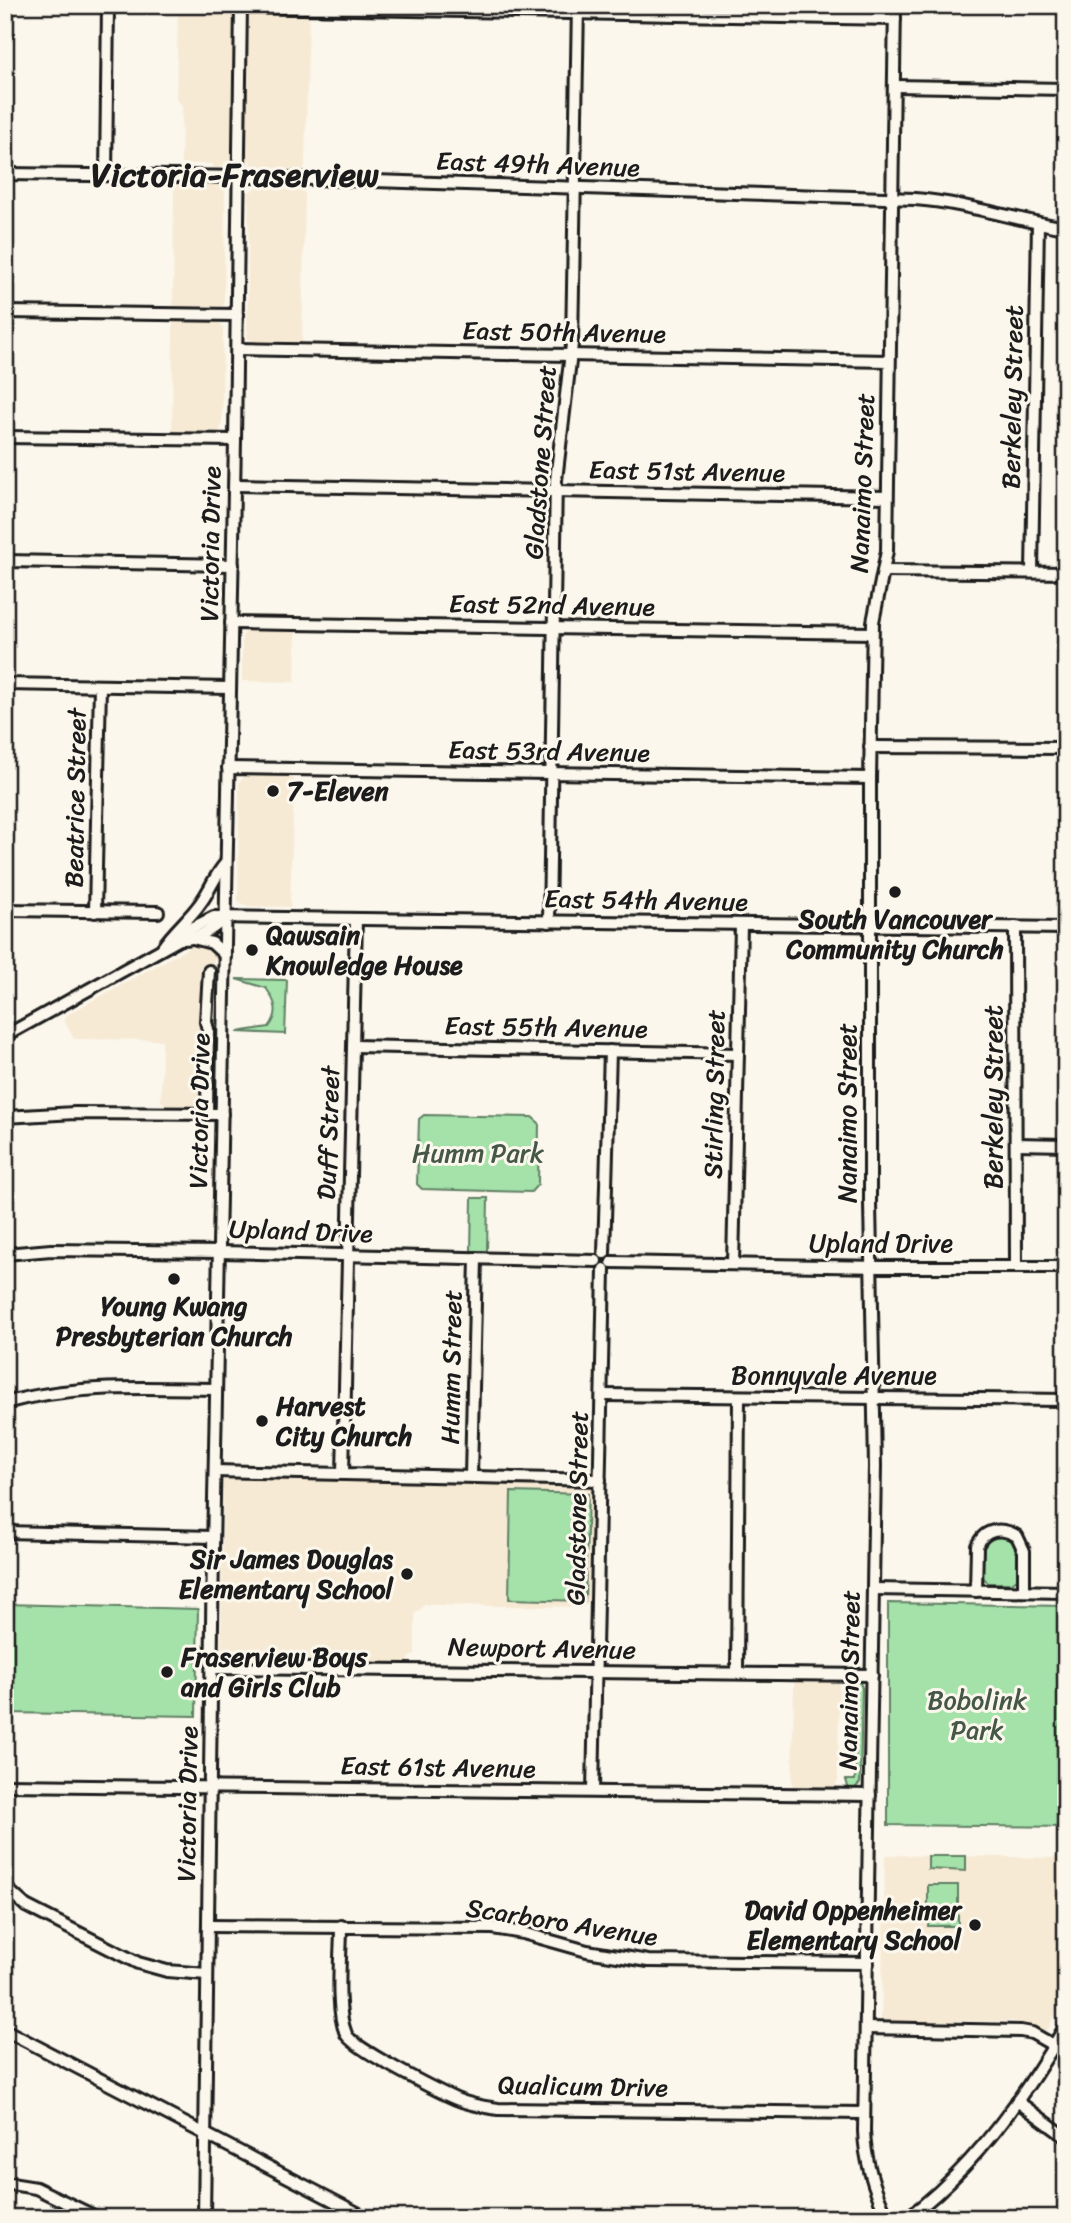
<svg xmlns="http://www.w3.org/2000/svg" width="1071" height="2223" font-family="Sriracha,sans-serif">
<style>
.built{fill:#f7ead5}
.green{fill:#a4e2aa;stroke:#607f63;stroke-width:2}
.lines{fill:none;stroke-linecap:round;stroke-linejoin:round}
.minor-casing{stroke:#1c1c1c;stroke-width:16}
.minor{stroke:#fbf7ec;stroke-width:10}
.poi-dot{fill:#1c1c1c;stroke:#fbf7ec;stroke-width:2.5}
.labels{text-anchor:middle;stroke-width:6;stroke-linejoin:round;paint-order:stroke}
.street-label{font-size:26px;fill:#1c1c1c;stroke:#fbf7ec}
.poi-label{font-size:26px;font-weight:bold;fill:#1c1c1c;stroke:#fbf7ec;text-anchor:start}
.park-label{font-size:26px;fill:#455747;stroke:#fbf7ec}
.district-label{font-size:33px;font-weight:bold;fill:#1c1c1c;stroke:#fbf7ec}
</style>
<rect width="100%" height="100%" fill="#fbf7ec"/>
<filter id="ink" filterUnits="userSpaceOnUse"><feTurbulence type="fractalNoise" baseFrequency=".0143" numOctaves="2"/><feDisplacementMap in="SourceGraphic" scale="14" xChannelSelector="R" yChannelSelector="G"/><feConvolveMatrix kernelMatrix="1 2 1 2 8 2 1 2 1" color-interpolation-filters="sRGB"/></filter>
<g filter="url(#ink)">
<g class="built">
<polygon points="178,5 230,5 230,14 309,14 305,166 302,170 256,168 252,167 250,161 227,161 220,168 214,168 211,164 181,164 182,105 176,99"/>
<polygon points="176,185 220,185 225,190 224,304 222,306 176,307 173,305 174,191"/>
<polygon points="257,187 301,188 305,194 302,343 252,343 247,337 249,192"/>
<polygon points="176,321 218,321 223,327 222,424 220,431 216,433 172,433 173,323"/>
<polygon points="248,630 296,631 295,682 242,681 242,636"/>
<polygon points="245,776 291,776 294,779 290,907 244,906 238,901 239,782"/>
<polygon points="198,945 213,952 215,957 212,965 204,967 201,1108 199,1110 170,1109 161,1101 162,1040 74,1039 64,1021 68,1014 192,946"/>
<polygon points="227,1476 371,1479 376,1482 434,1484 439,1481 486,1482 492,1485 574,1487 587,1484 593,1488 595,1492 592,1600 591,1603 585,1604 584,1607 424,1605 415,1614 415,1655 411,1656 407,1664 225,1662 221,1657 223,1482"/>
<polygon points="798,1679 830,1679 839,1683 838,1780 834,1788 795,1788 792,1784 794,1683"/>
<polygon points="885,1855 1066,1858 1066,1993 1047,2031 1014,2021 881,2021"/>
</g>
<g class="green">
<path d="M236 979 287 980 285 1034 237 1032 269 1027C280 1013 276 1002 266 988Z"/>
<polygon points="424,1115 532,1117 539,1123 538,1184 531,1192 422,1189 417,1184 419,1119"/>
<polygon points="472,1198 488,1198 487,1251 471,1251"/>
<polygon points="511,1492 588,1494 585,1601 509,1599"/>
<path d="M1005 1535C1021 1545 1019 1561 1018 1578L1012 1583H988L981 1575 982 1547 992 1536Z"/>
<polygon points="888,1603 1066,1606 1066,1827 888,1825"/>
<polygon points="5,1604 198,1609 196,1716 5,1713"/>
<polygon points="850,1680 860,1682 862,1688 860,1783 855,1788 849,1790 846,1780 855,1780 856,1689 848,1687"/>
<polygon points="928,1856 966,1856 966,1871 928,1869"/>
<rect x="928" y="1885" width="30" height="41"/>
</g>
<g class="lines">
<g class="minor-casing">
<g id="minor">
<polyline points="241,7 895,19"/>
<polyline points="894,86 1066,89"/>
<path d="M5 174 254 177 915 199C967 203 1015 220 1066 228"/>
<polyline points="106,175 108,5"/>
<polyline points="5,312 237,315"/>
<polyline points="237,349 889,361"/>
<polyline points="5,437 235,440"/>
<polyline points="235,485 887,497"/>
<polyline points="5,561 233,565"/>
<polyline points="884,571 1066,573"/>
<polyline points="1032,572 1038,223"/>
<polyline points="231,623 872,633"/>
<polyline points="5,684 230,688"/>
<polyline points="870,747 1066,748"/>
<polyline points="228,768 870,778"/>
<polyline points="5,910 158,912"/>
<polyline points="95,912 100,686"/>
<polyline points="549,922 556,480 572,344 578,5"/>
<polyline points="1015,927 1016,1266"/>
<polyline points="193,938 212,943 225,955"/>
<path d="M180 939C197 940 212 930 225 918"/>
<path d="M163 947C174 931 188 920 199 905 210 891 214 876 226 863"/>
<polyline points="5,1036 180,939 186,931 214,917 1066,928"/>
<polyline points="354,1046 738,1054"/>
<polyline points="207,1114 208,1029 206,1022 209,971"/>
<polyline points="5,1117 75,1113 222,1114"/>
<polyline points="1016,1144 1066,1145"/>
<polyline points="604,1253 610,1051"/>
<polyline points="5,1254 51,1250 219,1252 596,1261"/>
<polyline points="612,1262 881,1267 1066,1267"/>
<polyline points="733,1264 741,925"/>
<polyline points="602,1395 1066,1400"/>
<path d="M5 1403C74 1384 146 1388 216 1389"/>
<polyline points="215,1471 600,1480"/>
<polyline points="343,1473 356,919"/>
<polyline points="471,1476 476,1258"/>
<polyline points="5,1532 213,1537"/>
<polyline points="873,1589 1066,1592"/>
<path d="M976 1591 977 1546C985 1528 1002 1527 1017 1536L1024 1551V1591"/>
<polyline points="212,1668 872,1675"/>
<polyline points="737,1673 739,1398"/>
<polyline points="5,1785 870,1795"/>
<polyline points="593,1791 604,1269"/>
<polyline points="5,1887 26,1906 138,1963 167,1971 207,1974"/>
<polyline points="208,1926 493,1928 523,1933 587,1951 648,1961 868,1963"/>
<path d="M341 1926C341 1956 335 2008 346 2034 352 2048 438 2091 456 2099 470 2105 484 2107 498 2109L864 2113"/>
<polyline points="866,2028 1021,2031 1032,2033 1053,2045"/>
<polyline points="5,2030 367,2218"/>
<polyline points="1017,2101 1066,2137"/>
<polyline points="5,2183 36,2188 98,2218"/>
<polyline points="204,2218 213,1549 235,440 241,5"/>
<path d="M888 2218C874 2190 865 2162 864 2131L875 1466 870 1203V778L873 622 887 551 895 5"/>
<path d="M907 2218C973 2169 1025 2096 1066 2025"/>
</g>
</g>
<use href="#minor" class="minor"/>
</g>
</g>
<g class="poi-dot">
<circle cx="273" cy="791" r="7"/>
<circle cx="895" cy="892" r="7"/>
<circle cx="252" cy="950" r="7"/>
<circle cx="174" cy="1279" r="7"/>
<circle cx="262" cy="1421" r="7"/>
<circle cx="407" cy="1574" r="7"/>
<circle cx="167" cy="1672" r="7"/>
<circle cx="975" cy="1925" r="7"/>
</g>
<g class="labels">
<g class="street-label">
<text transform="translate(538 164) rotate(2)" y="9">East 49th Avenue</text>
<text transform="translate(564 332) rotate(1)" y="9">East 50th Avenue</text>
<text transform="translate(1012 397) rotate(-89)" y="9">Berkeley Street</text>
<text transform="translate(540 462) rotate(-86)" y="9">Gladstone Street</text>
<text transform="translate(687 471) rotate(1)" y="9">East 51st Avenue</text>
<text transform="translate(862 483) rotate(-88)" y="9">Nanaimo Street</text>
<text transform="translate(210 544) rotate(-89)" y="9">Victoria Drive</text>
<text transform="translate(552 605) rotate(1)" y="9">East 52nd Avenue</text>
<text transform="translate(549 751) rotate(1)" y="9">East 53rd Avenue</text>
<text transform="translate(75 798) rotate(-89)" y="9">Beatrice Street</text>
<text transform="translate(646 900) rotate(1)" y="9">East 54th Avenue</text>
<text transform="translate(546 1027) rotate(1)" y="9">East 55th Avenue</text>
<text transform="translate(714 1094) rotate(-89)" y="9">Stirling Street</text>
<text transform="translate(993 1097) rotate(-90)" y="9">Berkeley Street</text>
<text transform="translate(199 1111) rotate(-89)" y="9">Victoria Drive</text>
<text transform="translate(847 1113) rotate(-90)" y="9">Nanaimo Street</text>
<text transform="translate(328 1133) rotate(-88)" y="9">Duff Street</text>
<text transform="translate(301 1231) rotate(2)" y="9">Upland Drive</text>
<text x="881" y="1252">Upland Drive</text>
<text transform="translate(451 1367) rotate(-89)" y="9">Humm Street</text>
<text x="834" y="1384">Bonnyvale Avenue</text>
<text transform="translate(577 1508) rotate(-89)" y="9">Gladstone Street</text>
<text transform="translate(542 1648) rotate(1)" y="9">Newport Avenue</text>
<text transform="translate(849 1680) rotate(-89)" y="9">Nanaimo Street</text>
<text transform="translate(438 1767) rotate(1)" y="9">East 61st Avenue</text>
<text transform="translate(187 1804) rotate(-89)" y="9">Victoria Drive</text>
<text transform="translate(562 1922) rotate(9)" y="9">Scarboro Avenue</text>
<text transform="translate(583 2086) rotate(1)" y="9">Qualicum Drive</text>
</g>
<g class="poi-label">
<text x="287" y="800">7-Eleven</text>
<text x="895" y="928" text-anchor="middle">South Vancouver<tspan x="895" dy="30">Community Church</tspan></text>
<text x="266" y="944">Qawsain<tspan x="266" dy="30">Knowledge House</tspan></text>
<text x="174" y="1315" text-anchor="middle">Young Kwang<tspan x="174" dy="30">Presbyterian Church</tspan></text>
<text x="276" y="1415">Harvest<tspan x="276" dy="30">City Church</tspan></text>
<text x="393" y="1568" text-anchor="end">Sir James Douglas<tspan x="393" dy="30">Elementary School</tspan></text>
<text x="181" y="1666">Fraserview Boys<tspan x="181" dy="30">and Girls Club</tspan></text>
<text x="961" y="1919" text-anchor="end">David Oppenheimer<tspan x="961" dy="30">Elementary School</tspan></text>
</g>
<g class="park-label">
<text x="478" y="1162">Humm Park</text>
<text x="977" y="1709">Bobolink<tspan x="977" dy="30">Park</tspan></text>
</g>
<g class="district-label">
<text x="235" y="186">Victoria-Fraserview</text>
</g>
</g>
<rect width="1071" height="2223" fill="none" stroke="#fbf7ec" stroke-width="28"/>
<rect x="14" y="14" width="1043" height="2195" fill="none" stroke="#1c1c1c" stroke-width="2.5" filter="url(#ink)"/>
</svg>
